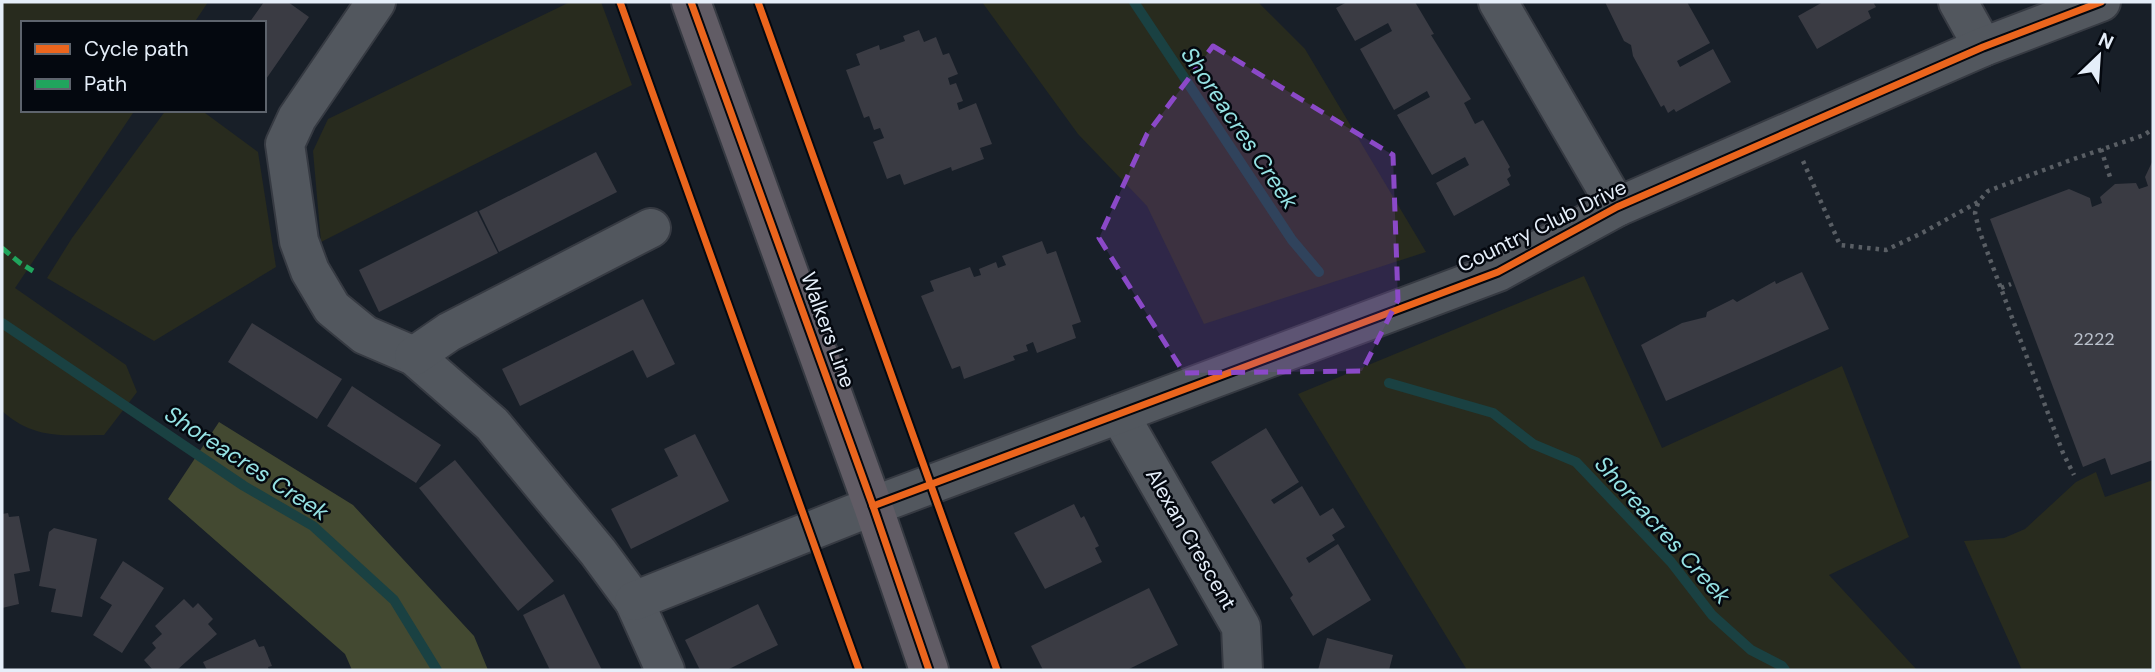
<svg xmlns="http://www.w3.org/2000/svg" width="2155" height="672" font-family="'DM Sans',sans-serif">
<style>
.green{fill:#282b1e}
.forest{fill:#434931}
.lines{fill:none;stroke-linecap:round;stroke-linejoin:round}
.stream{stroke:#1a4142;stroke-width:10}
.building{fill:#3a3b43}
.minor-casing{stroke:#363a42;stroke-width:42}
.major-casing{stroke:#363a42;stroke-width:42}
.path{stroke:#595e64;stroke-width:4.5;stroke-dasharray:3.5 5;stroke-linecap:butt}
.minor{stroke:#52575e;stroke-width:38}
.major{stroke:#615c65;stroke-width:38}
.quiet{stroke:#20a55d;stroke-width:5;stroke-dasharray:10 5;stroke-linecap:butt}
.cycleway-casing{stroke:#04080f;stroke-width:11}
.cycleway{stroke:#eb651d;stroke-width:7}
.marked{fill:#8b49c8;fill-opacity:0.2;stroke:#8b49c8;stroke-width:5;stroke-dasharray:14 9;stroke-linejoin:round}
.labels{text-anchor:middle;stroke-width:5;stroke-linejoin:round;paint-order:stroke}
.number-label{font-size:18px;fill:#bac1cc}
.street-label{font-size:21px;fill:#e5eef9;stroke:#04080f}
.water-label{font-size:23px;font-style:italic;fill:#95e2e4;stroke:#04080f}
</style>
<rect width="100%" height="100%" fill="#181f28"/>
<g class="green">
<path d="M2 2H208L194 23H23V110H135L15 288 126 365 137 392 104 435C63 435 35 440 2 411Z"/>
<polygon points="570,2 601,2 632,85 321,242 313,151 328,119"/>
<polygon points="982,2 1258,2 1305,49 1426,252 1204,324 1147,206 1078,134"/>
<polygon points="166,110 201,110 258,152 276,267 154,341 47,278 72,238"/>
<polygon points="1584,276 1662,448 1842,366 1909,537 1829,575 1917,670 1467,670 1298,394"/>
<polygon points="2096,472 2105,497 2153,480 2153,668 2147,670 2022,670 1964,541 2004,538 2025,529 2076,482"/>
</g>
<polygon class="forest" points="219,422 353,505 474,636 488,670 352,670 345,654 168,499"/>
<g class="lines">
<g class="stream">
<polyline points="1134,2 1292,240 1319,272"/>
<polyline points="2,323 244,486 313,526 394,600 437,670"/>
<polyline points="1389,383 1493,413 1533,444 1576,462 1671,562 1712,615 1751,650 1782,666 1785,670"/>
</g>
</g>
<g class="building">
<polygon points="264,2 288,2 309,17 264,82 264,23 249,23"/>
<polygon points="1347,2 1415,2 1434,34 1431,35 1471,99 1464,103 1475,124 1483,120 1510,167 1508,169 1511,176 1507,179 1510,185 1454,216 1436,183 1469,165 1465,157 1432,175 1397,115 1430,97 1427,91 1394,110 1360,49 1392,31 1388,23 1355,41 1336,8"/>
<polygon points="1605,2 1687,2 1710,43 1677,61 1680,67 1713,49 1731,82 1676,112 1674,109 1668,113 1664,105 1661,107 1633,56 1631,45 1624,41"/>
<polygon points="1823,2 1873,2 1876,7 1868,11 1871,18 1817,49 1798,16"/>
<polygon points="919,30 924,42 936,37 943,55 949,53 958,74 948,78 950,85 956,83 963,101 957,103 959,110 976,103 992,144 980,148 984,159 952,171 951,167 904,185 900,174 887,179 873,142 884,138 880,128 874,130 869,116 864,118 846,70 860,65 856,54 879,45 880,50 905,41 903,36"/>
<polygon points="596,152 617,192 499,252 479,211"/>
<polygon points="2153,160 2153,460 2111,475 2105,458 2083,467 1990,219 2069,189 2090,198 2092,207 2102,203 2100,197 2115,184 2136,183 2139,189 2148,186 2145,177"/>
<polygon points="477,211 498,253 379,312 359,270"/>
<polygon points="1042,241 1047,254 1056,251 1081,322 1072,325 1076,338 1037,353 1033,342 1026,345 1028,351 1013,356 1015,360 964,379 960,366 952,369 921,296 934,291 930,281 970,267 974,277 981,275 979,269 996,262 998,268 1006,265 1002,256"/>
<polygon points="1802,272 1829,329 1666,401 1641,345 1682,323 1706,317 1707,312 1733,299 1737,302 1775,281 1776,284"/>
<polygon points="643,299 675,364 647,378 633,350 520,406 502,369"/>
<polygon points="252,323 342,379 317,419 228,362"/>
<polygon points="352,386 441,445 416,483 327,426"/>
<polygon points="1266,428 1299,482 1271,500 1274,504 1302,486 1320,516 1333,508 1345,527 1332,535 1335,540 1306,558 1309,563 1338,544 1371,600 1313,636 1290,598 1293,595 1211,462"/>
<polygon points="695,434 729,501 631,549 611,509 678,476 664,449"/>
<polygon points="455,460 554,581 518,611 419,488"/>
<polygon points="1074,504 1081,518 1084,516 1099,546 1095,548 1102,562 1045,589 1014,533"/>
<polygon points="8,513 9,517 19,516 30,571 14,574 19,604 2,608 2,514"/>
<polygon points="54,528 97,539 82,617 51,612 56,589 39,586 49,532"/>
<polygon points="123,561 164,588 122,653 93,635 112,605 100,598"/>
<polygon points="1149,588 1178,645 1127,670 1043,670 1031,646"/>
<polygon points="564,594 602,670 550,670 523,615"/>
<polygon points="184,599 193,608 198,603 213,619 208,624 217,634 177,670 153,670 144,660 156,648 152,643 162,634 155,626"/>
<polygon points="758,604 778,645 727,670 700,670 685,640"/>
<polygon points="1327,638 1393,655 1389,670 1318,670"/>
<polygon points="255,639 259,647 264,646 272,666 268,667 269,670 207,670 203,662"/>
</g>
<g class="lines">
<g class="minor-casing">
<g id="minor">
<polyline points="376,2 297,118 285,144 299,241 310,271 332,308 365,335 414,356 492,424 598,552 634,601 665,670"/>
<polyline points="1498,2 1617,207"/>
<polyline points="1958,2 1983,47"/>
<polyline points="414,356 449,332 651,228"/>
<polyline points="1119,414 1241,627 1243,670"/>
<polyline points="634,601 873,506 1498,272 1617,207 1983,47 2101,2"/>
</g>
</g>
<g class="major-casing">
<polyline id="major" points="691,2 873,506 929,670"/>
</g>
<g class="path">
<polyline points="2101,149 2110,177"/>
<polyline points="1803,161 1840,245 1886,250 1922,233 1978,202 1988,191 2068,161 2144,135 2153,129"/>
<polyline points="1978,203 1975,213 1979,230 2063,453 2074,475"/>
<polyline points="2001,288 2011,284"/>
</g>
<use href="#minor" class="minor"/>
<use href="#major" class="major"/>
<polyline class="quiet" points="2,248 20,263 33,271"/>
<g class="cycleway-casing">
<g id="cycleway">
<polyline points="620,2 859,670"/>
<polyline points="691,2 873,506 929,670"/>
<polyline points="758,2 997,670"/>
<polyline points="873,506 1498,272 1617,207 1983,47 2101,2"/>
</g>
</g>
<use href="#cycleway" class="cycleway"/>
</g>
<path class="marked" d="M1213 46 1393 155 1398 300 1362 371 1184 373 1099 238 1147 134Z"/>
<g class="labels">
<g class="number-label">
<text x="2094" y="345">2222</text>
</g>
<g class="street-label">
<text transform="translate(1542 226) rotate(-26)" y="7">Country Club Drive</text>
<text transform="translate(828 330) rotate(70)" y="7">Walkers Line</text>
<text transform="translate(1191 539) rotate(60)" y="7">Alexan Crescent</text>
</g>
<g class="water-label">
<text transform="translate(1240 128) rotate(56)" y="8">Shoreacres Creek</text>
<text transform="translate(247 463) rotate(33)" y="8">Shoreacres Creek</text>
<text transform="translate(1663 530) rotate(48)" y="8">Shoreacres Creek</text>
</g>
</g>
<rect width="2155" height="672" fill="none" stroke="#e5eef9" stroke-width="7"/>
<rect x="21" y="21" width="245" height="91" fill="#04080f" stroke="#5e646d" stroke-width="2"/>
<rect x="35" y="44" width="35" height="10" fill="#eb651d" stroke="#5e646d" stroke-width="2"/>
<text x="84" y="56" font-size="21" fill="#e5eef9">Cycle path</text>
<rect x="35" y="79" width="35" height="10" fill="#20a55d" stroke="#5e646d" stroke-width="2"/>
<text x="84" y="91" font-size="21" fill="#e5eef9">Path</text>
<g transform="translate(2099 56) rotate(25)" stroke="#04080f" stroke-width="5" paint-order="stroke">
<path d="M0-5L12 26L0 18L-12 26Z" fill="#e5eef9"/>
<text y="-10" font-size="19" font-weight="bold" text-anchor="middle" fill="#e5eef9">N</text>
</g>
</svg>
